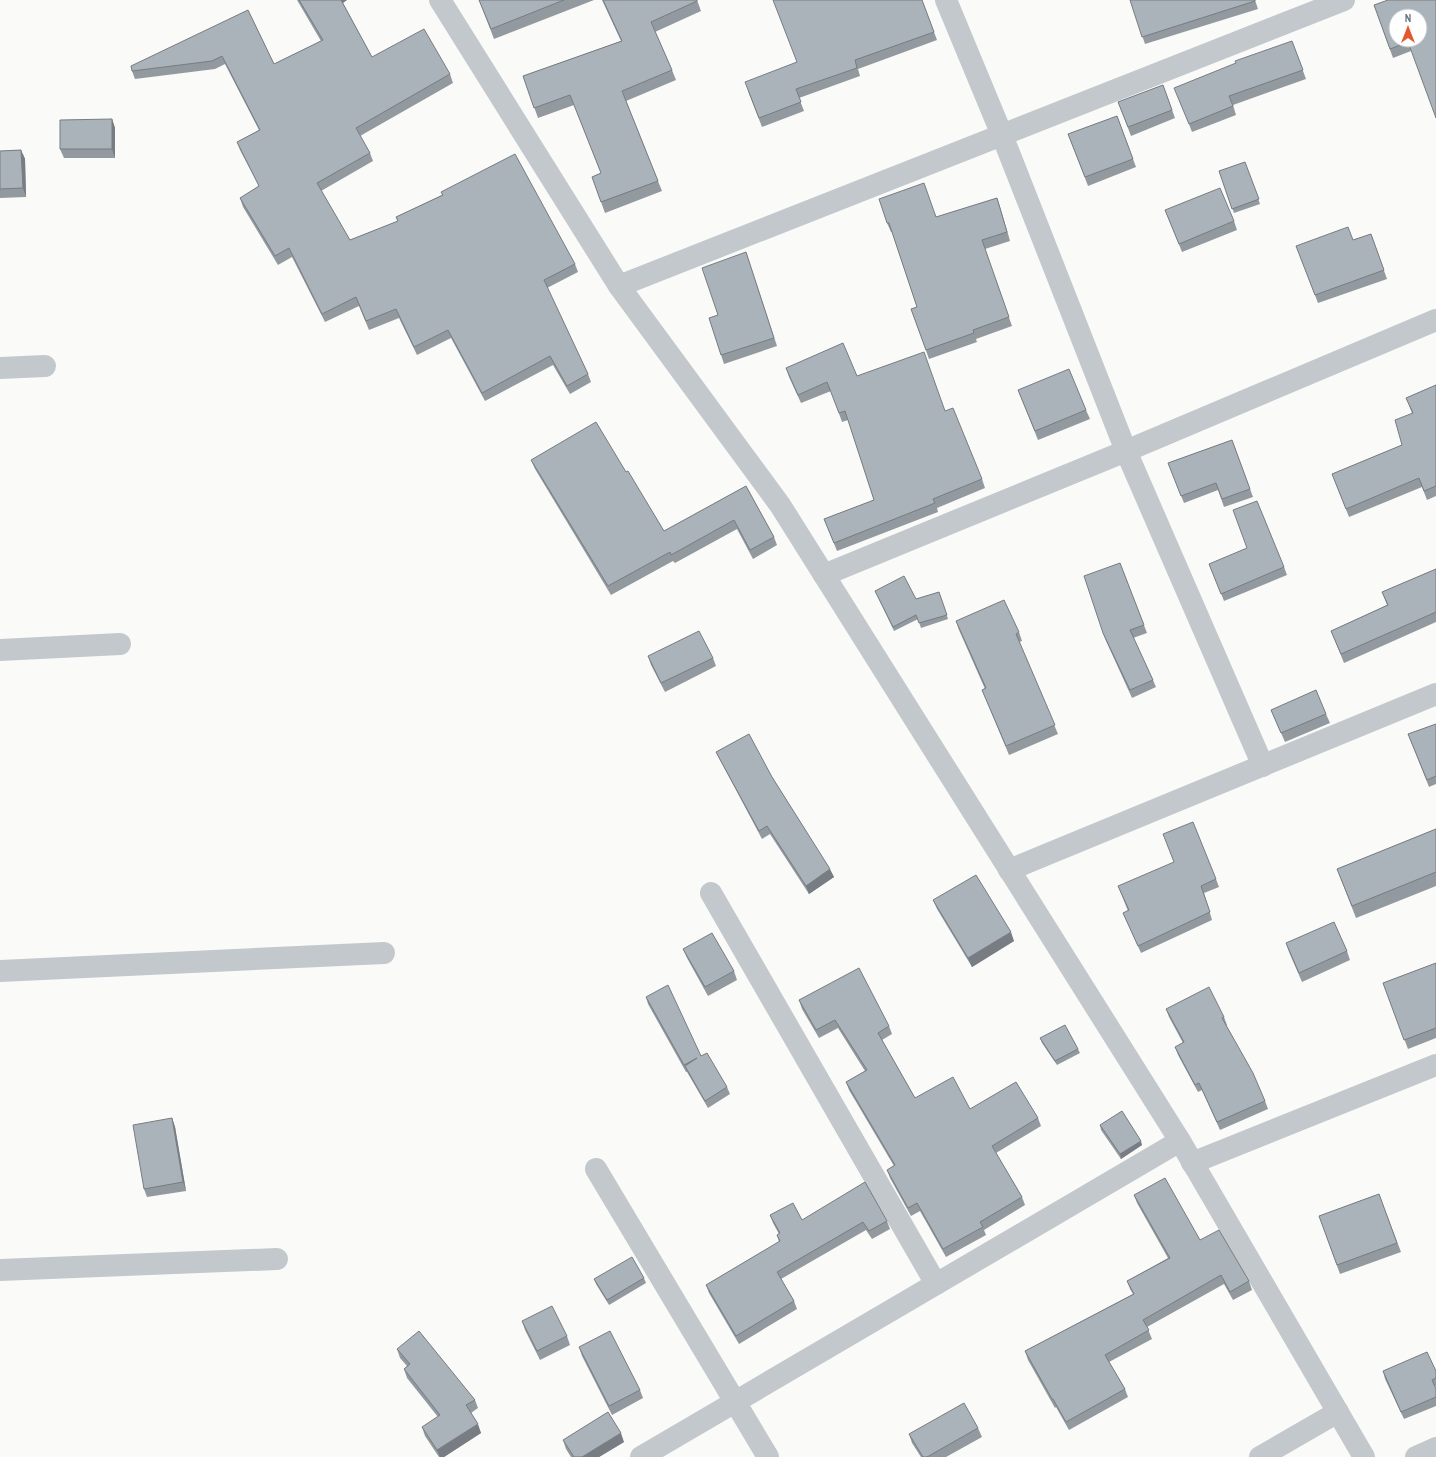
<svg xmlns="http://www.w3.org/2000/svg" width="1436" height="1457" font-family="'Archivo Narrow',sans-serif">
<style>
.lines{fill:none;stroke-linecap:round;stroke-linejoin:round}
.minor{stroke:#c3c8cc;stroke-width:22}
.wall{fill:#929a9f}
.shaded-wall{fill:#777d82}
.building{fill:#aab3b9;stroke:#777d82;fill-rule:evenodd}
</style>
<rect width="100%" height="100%" fill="#fafaf8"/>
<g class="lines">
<g class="minor">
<polyline points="440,0 619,286 780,505 1180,1141 1364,1457"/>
<polyline points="946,0 1002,135 1126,451 1263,766"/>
<polyline points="619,286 1344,0"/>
<polyline points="0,368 45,366"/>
<polyline points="824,575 1126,451 1436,320"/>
<polyline points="0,650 120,644"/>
<polyline points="1009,870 1436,694"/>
<polyline points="711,893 936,1284"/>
<polyline points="0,971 384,953"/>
<polyline points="1192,1163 1436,1065"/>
<polyline points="596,1169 768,1457"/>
<polyline points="0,1270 277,1259"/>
<polyline points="641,1457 1180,1141"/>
<polyline points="1260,1457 1338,1412"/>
<polyline points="1416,1457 1436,1448"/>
</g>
</g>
<g class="wall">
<polygon points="297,0 347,0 343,3 372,57 450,74 453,83 360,136 370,153 373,161 321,191 350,240 398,221 396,217 442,195 441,192 575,264 578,272 547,288 588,374 591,382 570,394 553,365 485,401 451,338 417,355 399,318 369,330 359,306 325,322 292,257 278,265 243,207 240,198 259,186 240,150 237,142 259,130 225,64 215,69 135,79 132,71 248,10 274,64 321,41"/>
<polygon points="479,0 594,0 494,39"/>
<polygon points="602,0 697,0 701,11 655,32 672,70 676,80 626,101 662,191 605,213 592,177 601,173 574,105 538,118 523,76 621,41"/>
<polygon points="922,0 937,40 858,69 860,76 799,98 804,111 762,127 748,91 797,62"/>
<polygon points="1130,0 1255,0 1258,9 1145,44"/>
<polygon points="1436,0 1411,51 1393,58 1374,5"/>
<polygon points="1292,41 1306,79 1233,105 1236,115 1192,132 1178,96"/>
<polygon points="1163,85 1175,118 1131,136 1118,102"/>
<polygon points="1117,116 1136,167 1088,186 1068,134"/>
<polygon points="112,119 115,128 115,158 64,158 60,149"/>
<polygon points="21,150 25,159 26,197 0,198 0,151"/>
<polygon points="1245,162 1260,204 1234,213 1219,171"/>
<polygon points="997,198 1010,241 985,249 1012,326 976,339 977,342 929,359 911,309 917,307 892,232 891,232 887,223 936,217"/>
<polygon points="1165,210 1234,221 1237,230 1182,252"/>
<polygon points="1371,234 1387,279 1318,303 1296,246 1353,240"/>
<polygon points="746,252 777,346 724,364 709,318 718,315"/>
<polygon points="786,368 857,376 945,411 982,479 985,488 937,508 938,512 837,551 824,519 874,500 848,420 842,422 831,391 801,403 789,377"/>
<polygon points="1436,385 1436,496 1427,500 1422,487 1349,517 1332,474 1402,445 1412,413 1406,398"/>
<polygon points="1018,390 1086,410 1090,419 1038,440"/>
<polygon points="1232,440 1253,497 1224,507 1218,490 1184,503 1168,463"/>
<polygon points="531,460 626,472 664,531 746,486 774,537 777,545 753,559 737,529 675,563 673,561 611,595 535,469"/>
<polygon points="1120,563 1147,633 1133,638 1153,680 1156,687 1132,698 1106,641 1103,633"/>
<polygon points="1209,564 1284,567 1287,575 1224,601"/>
<polygon points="1436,569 1436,622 1344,663 1331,631 1387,605 1382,592"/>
<polygon points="875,591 916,599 939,592 948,619 921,628 918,619 894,631"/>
<polygon points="956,621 1019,632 1022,641 1019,642 1058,734 1009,755 982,690 985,689 959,630"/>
<polygon points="648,656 713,658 716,666 665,692 651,665"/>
<polygon points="1271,710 1326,714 1330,723 1285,742"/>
<polygon points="1436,724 1436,784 1429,787 1408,734"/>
<polygon points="716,752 772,777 834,877 809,894 770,834 762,839 720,760"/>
<polygon points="1436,829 1436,886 1356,918 1337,869"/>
<polygon points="1216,879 1219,887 1204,893 1212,920 1141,953 1123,913 1128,911 1118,886"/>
<polygon points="933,900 1014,941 972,967 937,909"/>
<polygon points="1286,943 1347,951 1350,960 1302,982 1289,952"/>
<polygon points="683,949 734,971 737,980 708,996 687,958"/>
<polygon points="1436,963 1436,1038 1408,1049 1383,983"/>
<polygon points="646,997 701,1056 727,1087 730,1094 708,1108 687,1072 686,1072 648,1004"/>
<polygon points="799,1000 889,1026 892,1034 882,1040 915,1098 970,1109 1038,1118 1041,1126 996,1153 1022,1197 1025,1205 984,1230 986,1235 946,1257 920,1211 911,1216 890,1178 887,1170 894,1166 849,1090 846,1082 865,1071 838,1028 819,1038 802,1009"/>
<polygon points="1166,1009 1224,1017 1227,1025 1226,1025 1265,1101 1268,1109 1220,1130 1202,1090 1198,1092 1178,1055 1175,1047 1183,1043 1169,1017"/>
<polygon points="1040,1038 1078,1049 1080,1053 1057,1065 1042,1043"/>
<polygon points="172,1118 175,1127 186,1191 147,1197 144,1189"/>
<polygon points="1100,1125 1142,1145 1121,1159 1101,1130"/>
<polygon points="1379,1194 1401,1252 1340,1274 1319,1216"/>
<polygon points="1134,1195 1200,1240 1249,1281 1252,1290 1233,1300 1224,1284 1147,1327 1152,1339 1109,1362 1125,1389 1128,1397 1069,1430 1056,1407 1055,1408 1028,1360 1025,1351 1133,1294 1130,1289 1127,1281 1168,1258 1137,1203"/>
<polygon points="770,1215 802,1220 887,1221 890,1229 872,1239 866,1230 781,1279 794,1301 797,1309 739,1344 709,1293 706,1285 779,1242 777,1235 779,1234 773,1223"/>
<polygon points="644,1278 646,1283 609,1305 596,1284 594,1279"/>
<polygon points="522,1321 567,1336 570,1345 540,1360 525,1330"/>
<polygon points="579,1347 640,1390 643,1398 612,1415 582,1356"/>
<polygon points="397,1349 475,1400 478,1408 471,1413 481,1433 444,1457 439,1457 425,1436 422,1427 438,1417 407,1378 404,1369 407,1366 400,1358"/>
<polygon points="1383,1371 1436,1371 1436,1386 1435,1387 1436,1389 1436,1406 1404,1419 1385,1379"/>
<polygon points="978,1428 982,1437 946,1457 921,1457 912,1443 909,1434"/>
<polygon points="563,1440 624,1442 599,1457 571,1457 566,1449"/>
</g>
<g class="shaded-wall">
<polygon points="340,0 347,0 341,4"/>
<polygon points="112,119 115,128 115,158 112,149"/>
<polygon points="21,150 25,159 26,197 23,188"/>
<polygon points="997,198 1000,207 1010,241 1007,232"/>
<polygon points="830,869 834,877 809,894 806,886"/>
<polygon points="1011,932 1014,941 972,967 968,958"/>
<polygon points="172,1118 175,1127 186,1191 183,1182"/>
<polygon points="1141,1141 1142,1145 1121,1159 1120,1154"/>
<polygon points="478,1424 481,1433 444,1457 440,1457 437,1450"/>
<polygon points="621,1433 624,1442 599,1457 582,1457"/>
</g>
<g class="building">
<polygon points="299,0 341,0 372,57 424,29 450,74 356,128 370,153 317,183 350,240 398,221 396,217 443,195 441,192 515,154 575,264 544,280 588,374 567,386 550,356 482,393 448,330 414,347 396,309 366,321 356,297 322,314 289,248 275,256 240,198 259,186 237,142 260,130 222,56 212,61 132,71 131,66 248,10 274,64 323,40"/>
<polygon points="479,0 564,0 491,29"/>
<polygon points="603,0 697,0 697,1 651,22 672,70 622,91 658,181 601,202 592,177 601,173 570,95 534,108 523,76 622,41"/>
<polygon points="773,0 922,0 934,32 855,60 857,68 796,89 801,102 759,118 745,82 797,62"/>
<polygon points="1130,0 1255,0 1255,1 1142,37"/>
<path d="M1388 0H1436V118L1408 42 1390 49 1374 5ZM1396 16H1420V40H1396Z"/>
<polygon points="1292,41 1303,70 1229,96 1233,106 1189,124 1174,88 1236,63 1235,61"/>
<polygon points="1163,85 1172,110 1128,127 1118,102"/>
<polygon points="1117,116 1133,159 1085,177 1068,134"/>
<polygon points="112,119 112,149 60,149 60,120"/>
<polygon points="21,150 23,188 0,189 0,151"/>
<polygon points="1245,162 1259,199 1232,209 1219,171"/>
<polygon points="924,183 936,217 997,198 1007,232 982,240 1009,317 973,330 974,333 926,350 911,309 917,307 889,223 887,223 879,199"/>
<polygon points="1220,188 1234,221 1179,244 1165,210"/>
<polygon points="1348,227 1353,240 1371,234 1384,270 1315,295 1296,246"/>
<polygon points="746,252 774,338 721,355 709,318 718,315 702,268"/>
<polygon points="843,343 857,376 924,352 945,411 953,408 982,479 933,499 935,503 834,543 824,519 874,500 845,411 839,413 827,382 798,395 786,368"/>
<polygon points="1069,369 1086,410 1035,431 1018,390"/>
<polygon points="1436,385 1436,486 1424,491 1419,478 1346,509 1332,474 1402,445 1395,420 1413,413 1406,398"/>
<polygon points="596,422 626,472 628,471 664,531 746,486 774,537 750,550 734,520 671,555 670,552 608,586 531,460"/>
<polygon points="1232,440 1250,489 1222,499 1216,483 1181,496 1168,463"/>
<polygon points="1257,501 1284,567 1221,594 1209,564 1247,548 1233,510"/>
<polygon points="1120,563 1144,625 1130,630 1153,680 1130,690 1103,633 1084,576"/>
<polygon points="1436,569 1436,612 1341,654 1331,631 1388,605 1382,592"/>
<polygon points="904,576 916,599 939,592 947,615 919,623 916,615 893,627 875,591"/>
<polygon points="1004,600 1019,632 1016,634 1055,725 1006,746 982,690 986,688 956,621"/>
<polygon points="699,631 713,658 661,683 648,656"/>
<polygon points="1316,690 1326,714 1281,733 1271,710"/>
<polygon points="1436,724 1436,776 1427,780 1408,734"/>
<polygon points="749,734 772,777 830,869 806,886 767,826 759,831 716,752"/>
<polygon points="1193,822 1216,879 1201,886 1210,912 1138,946 1123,913 1129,910 1118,886 1174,862 1163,834"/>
<polygon points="1436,829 1436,872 1352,906 1337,869"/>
<polygon points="976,875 1011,932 968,958 933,900"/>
<polygon points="1334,922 1347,951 1299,973 1286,943"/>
<polygon points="712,933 734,971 705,987 683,949"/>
<polygon points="1436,963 1436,1028 1404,1040 1383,983"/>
<polygon points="859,968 889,1026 878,1033 915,1098 953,1077 970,1109 1016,1082 1038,1118 992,1146 1022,1197 980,1222 983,1227 943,1249 917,1203 908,1208 887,1170 895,1165 846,1082 867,1070 835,1020 816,1030 799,1000"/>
<polygon points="668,985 701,1056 707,1053 727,1087 705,1101 685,1066 697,1058 684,1065 646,997"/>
<polygon points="1209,987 1224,1017 1222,1018 1253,1073 1265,1101 1217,1122 1199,1083 1195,1085 1175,1047 1184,1042 1166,1009"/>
<polygon points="1065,1025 1078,1049 1055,1061 1040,1038"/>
<polygon points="1122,1111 1141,1141 1120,1154 1100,1125"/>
<polygon points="172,1118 183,1182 144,1189 133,1125"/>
<polygon points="1165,1178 1200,1240 1219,1230 1249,1281 1230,1292 1221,1275 1143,1320 1149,1330 1105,1355 1125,1389 1066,1422 1053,1399 1052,1399 1025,1351 1134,1294 1127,1281 1170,1258 1134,1195"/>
<polygon points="865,1182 887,1221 869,1231 863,1222 777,1272 794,1301 736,1336 706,1285 780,1241 777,1235 780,1233 770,1215 793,1203 802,1220"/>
<polygon points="1379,1194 1397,1243 1337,1265 1319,1216"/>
<polygon points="632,1257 644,1278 607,1300 594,1279"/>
<polygon points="552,1306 567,1336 537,1351 522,1321"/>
<polygon points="419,1331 475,1400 466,1405 478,1424 437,1450 422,1427 440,1415 404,1369 410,1364 397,1349"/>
<polygon points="610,1331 640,1390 609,1406 579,1347"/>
<polygon points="1427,1352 1436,1371 1436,1378 1432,1380 1436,1389 1436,1397 1401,1412 1383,1371"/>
<polygon points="964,1403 978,1428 927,1457 923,1457 909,1434"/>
<polygon points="608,1412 621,1433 582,1457 574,1457 563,1440"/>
</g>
<g transform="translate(1408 28)"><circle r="19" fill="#ffffff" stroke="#c1c8cd"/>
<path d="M0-3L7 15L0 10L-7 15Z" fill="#e4572e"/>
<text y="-6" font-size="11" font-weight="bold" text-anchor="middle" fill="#657683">N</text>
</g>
</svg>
